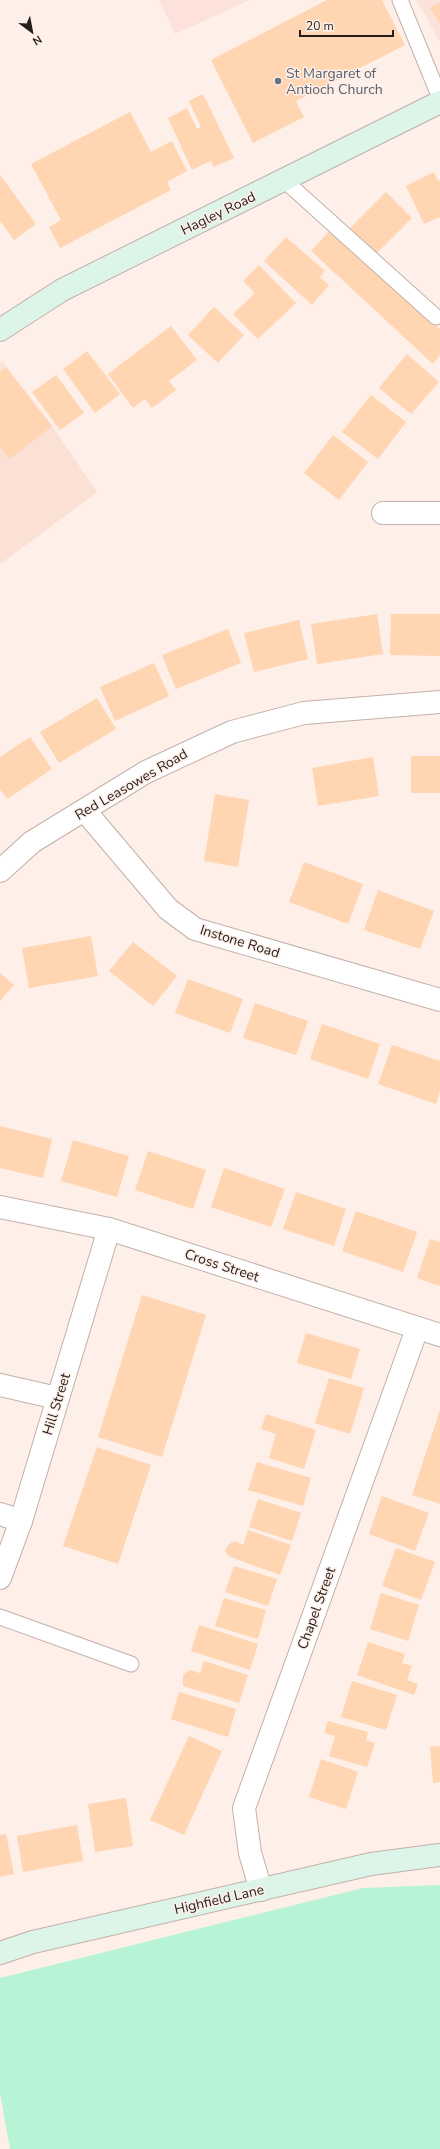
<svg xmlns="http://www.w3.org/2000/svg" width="440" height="2149" font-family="'Nunito Sans',sans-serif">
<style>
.built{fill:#fae0d5}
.education{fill:#fce2db}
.green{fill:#b7f4d5}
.building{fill:#ffd5b2}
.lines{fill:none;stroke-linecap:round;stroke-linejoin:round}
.lane-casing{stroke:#c2b1aa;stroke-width:17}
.street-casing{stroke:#c2b1aa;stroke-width:24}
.secondary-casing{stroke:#c2b1aa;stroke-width:24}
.lane{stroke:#fff;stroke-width:15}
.street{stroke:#fff;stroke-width:22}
.secondary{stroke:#ddf4e9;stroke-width:22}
.worship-dot{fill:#6b7280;stroke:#feefe9;stroke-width:1.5}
.labels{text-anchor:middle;stroke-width:3;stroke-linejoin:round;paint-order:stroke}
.worship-label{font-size:14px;fill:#5b616d;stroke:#feefe9;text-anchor:start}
.street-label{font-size:14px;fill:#241e1b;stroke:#feefe9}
</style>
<rect width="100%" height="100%" fill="#feefe9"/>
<polygon class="built" points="3,361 6,367 52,426 97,492 0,564 0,363"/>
<g class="education">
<polygon points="159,0 250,0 175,34"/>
<polygon points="416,0 440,0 440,42"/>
</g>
<polygon class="green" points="440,1885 440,2149 10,2149 0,2093 0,1978 363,1888"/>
<g class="building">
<polygon points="327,0 382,0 405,45 296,101 304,117 253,143 211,60"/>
<polygon points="440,2 440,24 430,8"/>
<polygon points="203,94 234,158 214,167 211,161 192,170 168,118 187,108 197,129 201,127 189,101"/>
<polygon points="130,112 151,152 172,141 187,171 167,182 171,190 60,248 49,227 61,220 31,164"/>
<polygon points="434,172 438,181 440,180 440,217 424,224 406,186"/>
<polygon points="0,175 36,224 14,240 0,221"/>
<polygon points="386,192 412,218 376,254 350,228"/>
<polygon points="331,229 440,329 440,355 433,364 311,251"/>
<polygon points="286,237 325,271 320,277 329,285 312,305 264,261"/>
<polygon points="259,265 296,303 258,339 233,314 255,293 243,281"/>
<polygon points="214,307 244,335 218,363 188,335"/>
<polygon points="171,326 197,360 169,381 176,390 152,408 145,399 133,408 108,374"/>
<polygon points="87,351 120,394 95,413 63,369"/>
<polygon points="407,354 439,382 411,414 379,388"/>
<polygon points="6,367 52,426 10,459 0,447 0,372"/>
<polygon points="56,375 84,413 60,430 32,392"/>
<polygon points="371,395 406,422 378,459 342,432"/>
<polygon points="333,435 368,462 339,500 304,473"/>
<polygon points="377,614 383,654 317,664 311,624"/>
<polygon points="391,614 440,614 440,656 390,655"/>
<polygon points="299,620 308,659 254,672 244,633"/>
<polygon points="228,629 241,663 176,689 162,655"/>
<polygon points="154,663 169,696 115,721 100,687"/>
<polygon points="97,698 116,729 59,763 40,732"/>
<polygon points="30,737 52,769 7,799 0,789 0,757"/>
<rect x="411" y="756" width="29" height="37"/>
<polygon points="373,757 379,796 318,806 312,768"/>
<polygon points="215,794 249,800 238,867 204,861"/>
<polygon points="304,862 363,884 348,924 289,902"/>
<polygon points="378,890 434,911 420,949 364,930"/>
<polygon points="91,936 98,976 29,988 22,948"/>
<polygon points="133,942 177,976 153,1006 109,971"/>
<polygon points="0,973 14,985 0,1001"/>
<polygon points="188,979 243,999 230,1033 175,1013"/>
<polygon points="255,1003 308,1021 296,1055 243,1038"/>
<polygon points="322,1024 380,1044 368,1079 310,1059"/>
<polygon points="392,1045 440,1061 440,1091 436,1104 378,1084"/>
<polygon points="0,1126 52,1139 43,1178 0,1168"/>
<polygon points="73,1140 129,1156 117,1197 61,1181"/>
<polygon points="148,1151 206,1170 193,1209 135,1190"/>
<polygon points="224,1168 285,1189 271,1227 211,1207"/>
<polygon points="296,1192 346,1209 334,1246 283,1229"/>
<polygon points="356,1211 417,1232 403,1272 342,1251"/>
<polygon points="430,1239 440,1242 440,1286 417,1278"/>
<polygon points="142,1295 206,1315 162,1457 98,1437"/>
<polygon points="306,1333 360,1349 351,1379 297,1363"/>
<polygon points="329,1378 364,1388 350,1434 315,1423"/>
<polygon points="440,1410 440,1504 412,1495"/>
<polygon points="266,1414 316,1430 304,1469 269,1458 276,1434 261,1429"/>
<polygon points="97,1447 151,1465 118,1564 63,1546"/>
<polygon points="257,1462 311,1478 303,1506 248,1490"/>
<polygon points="382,1496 429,1513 415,1551 369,1534"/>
<polygon points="258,1499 301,1513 292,1541 249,1527"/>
<polygon points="248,1530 291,1545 280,1575 228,1556 225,1551 228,1545 234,1541 243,1545"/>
<polygon points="396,1548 435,1562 421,1600 382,1586"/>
<polygon points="234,1566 277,1579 268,1606 225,1592"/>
<polygon points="381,1593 419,1605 408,1641 370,1629"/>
<polygon points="224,1598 266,1610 258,1639 215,1626"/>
<polygon points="199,1625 258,1644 250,1670 191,1651"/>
<polygon points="368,1642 405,1654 402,1663 412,1666 407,1680 418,1684 414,1695 357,1675"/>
<polygon points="204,1661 248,1675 239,1703 183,1686 183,1675 189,1670 200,1673"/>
<polygon points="352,1681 397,1695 386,1730 341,1717"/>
<polygon points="179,1692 236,1709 228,1737 171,1719"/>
<polygon points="328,1721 368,1732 366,1740 375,1743 367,1767 329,1756 335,1736 324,1733"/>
<polygon points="189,1736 222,1751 184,1835 150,1820"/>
<polygon points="440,1746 440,1782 433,1783 430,1747"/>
<polygon points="321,1759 358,1772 346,1809 309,1797"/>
<polygon points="126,1798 133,1846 95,1852 88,1804"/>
<polygon points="77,1825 83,1861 23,1872 17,1836"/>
<polygon points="6,1834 14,1874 0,1877 0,1835"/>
</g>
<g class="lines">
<g class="lane-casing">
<g id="lane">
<polyline points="400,0 440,98"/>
<polyline points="284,180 436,317"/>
<polyline points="0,1617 131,1664"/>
</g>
</g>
<g class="street-casing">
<g id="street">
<polyline points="383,513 440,513"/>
<polyline points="85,811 168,909 195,929 440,1000"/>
<polyline points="0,871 32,842 146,772 232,732 304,713 440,702"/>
<polyline points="0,1207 109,1229 440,1335"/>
<polyline points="0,1385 57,1398"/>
<polyline points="0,1514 21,1521"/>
<polyline points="0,1578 21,1521 109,1229"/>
<polyline points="261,1890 250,1853 244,1808 417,1329"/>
</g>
</g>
<g class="secondary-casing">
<g id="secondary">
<polyline points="0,330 62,290 440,102"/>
<polyline points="0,1953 33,1942 371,1864 440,1855"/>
</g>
</g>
<use href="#lane" class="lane"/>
<use href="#street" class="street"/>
<use href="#secondary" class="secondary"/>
</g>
<circle class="worship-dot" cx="278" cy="81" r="4"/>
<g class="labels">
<g class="worship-label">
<text x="286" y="78">St Margaret of<tspan x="286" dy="16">Antioch Church</tspan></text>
</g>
<g class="street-label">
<text transform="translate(218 213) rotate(-26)" y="5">Hagley Road</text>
<text transform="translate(131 784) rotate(-30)" y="5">Red Leasowes Road</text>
<text transform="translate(240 941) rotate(17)" y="5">Instone Road</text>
<text transform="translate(222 1265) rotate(18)" y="5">Cross Street</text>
<text transform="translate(56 1404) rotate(-73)" y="5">Hill Street</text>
<text transform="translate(316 1608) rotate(-70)" y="5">Chapel Street</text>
<text transform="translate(219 1899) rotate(-13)" y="5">Highfield Lane</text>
</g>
</g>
<g transform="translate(32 32) rotate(148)" stroke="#feefe9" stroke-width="3" paint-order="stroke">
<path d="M0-3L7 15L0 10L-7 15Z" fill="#241e1b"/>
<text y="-6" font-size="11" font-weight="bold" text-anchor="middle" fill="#241e1b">N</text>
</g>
<path d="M300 30v6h93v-6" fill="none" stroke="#241e1b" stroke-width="2"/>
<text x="306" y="30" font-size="12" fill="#241e1b" stroke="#feefe9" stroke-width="3" paint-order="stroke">20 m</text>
</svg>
